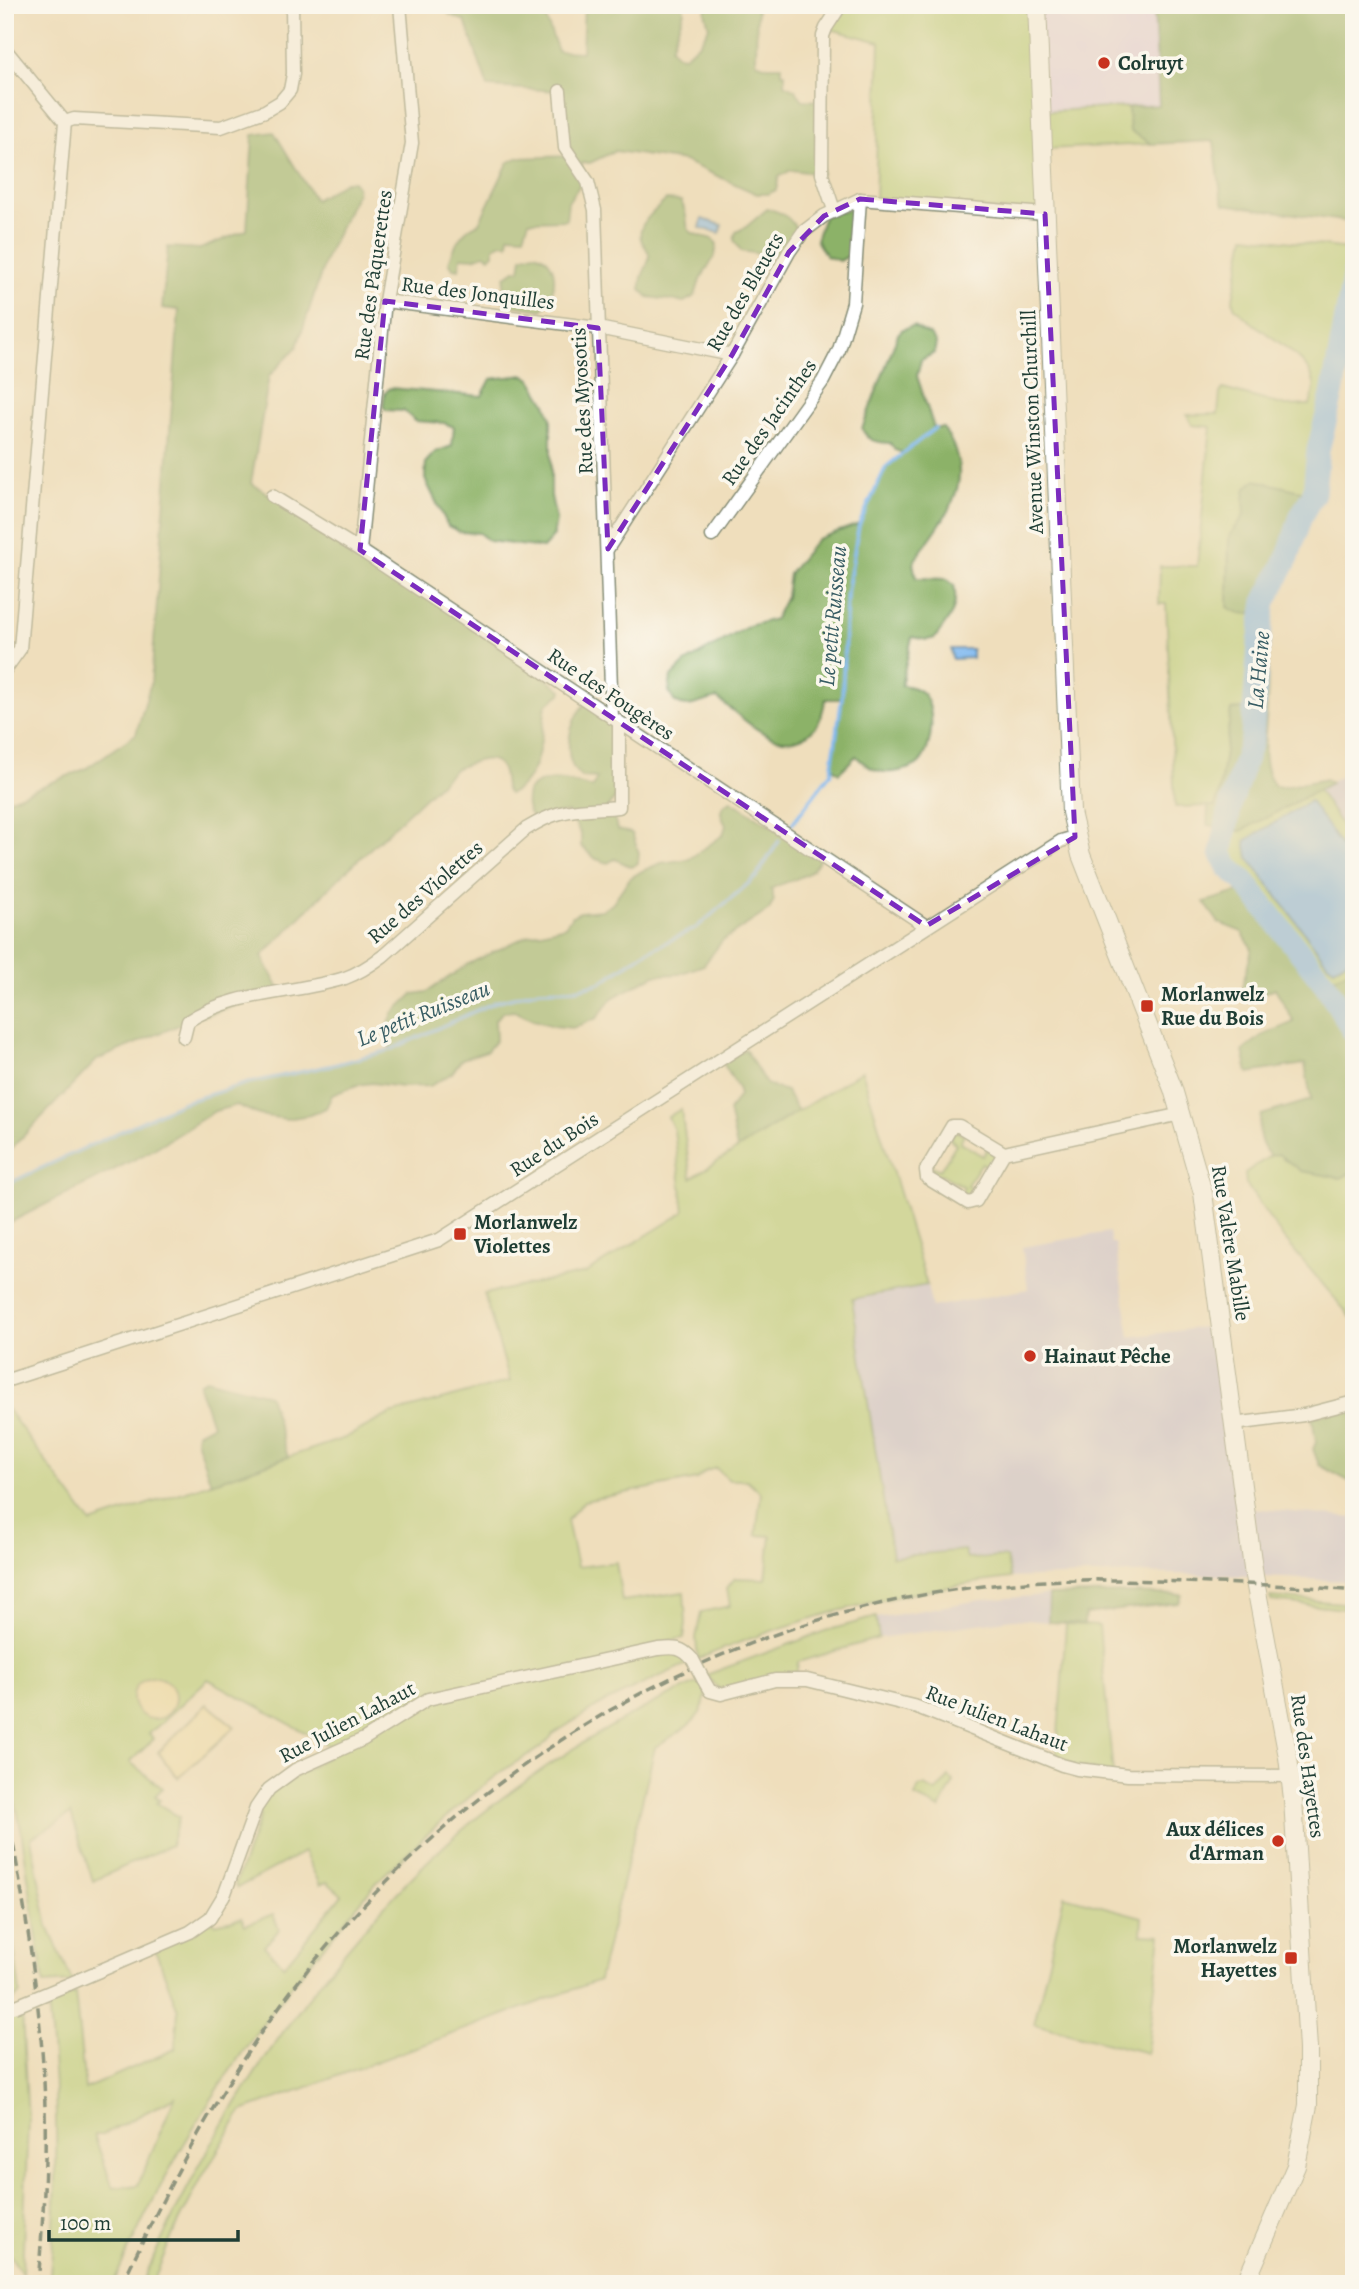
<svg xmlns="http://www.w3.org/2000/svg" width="1359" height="2289" font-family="Alegreya,serif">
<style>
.built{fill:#e3d3f2}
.industrial{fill:#c6c0da}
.green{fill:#b1cf76;stroke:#688655;stroke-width:2;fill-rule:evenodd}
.forest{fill:#8cb267;stroke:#56784e;stroke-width:2}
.sand{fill:#eeda9e;stroke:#868c69;stroke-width:2}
.water{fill:#80b9f1;stroke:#507b92;stroke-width:2}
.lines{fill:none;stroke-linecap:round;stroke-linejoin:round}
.stream{stroke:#80b9f1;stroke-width:3.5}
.river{stroke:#80b9f1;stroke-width:23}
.street-casing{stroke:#878e78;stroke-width:15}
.secondary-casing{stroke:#878e78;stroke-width:20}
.street{stroke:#fff;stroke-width:12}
.secondary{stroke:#fff;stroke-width:18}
.rail{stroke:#1f3d34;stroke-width:3.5;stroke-dasharray:10 5;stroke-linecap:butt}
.street-bridge-casing{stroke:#878e78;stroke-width:15;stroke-linecap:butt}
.street-bridge{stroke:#fff;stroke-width:12}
.marked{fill:none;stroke:#7b2cbf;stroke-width:5;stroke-dasharray:14 9;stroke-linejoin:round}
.poi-dot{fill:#c8321e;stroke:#fbf7ec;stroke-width:2.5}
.labels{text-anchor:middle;stroke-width:7;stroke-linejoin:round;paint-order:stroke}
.poi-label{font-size:21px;font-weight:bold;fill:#1f3d34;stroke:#fbf7ec;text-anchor:start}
.street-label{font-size:21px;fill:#1f3d34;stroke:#fbf7ec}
.water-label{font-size:23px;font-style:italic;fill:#375c63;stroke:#fbf7ec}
</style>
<rect width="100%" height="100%" fill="#fbf7ec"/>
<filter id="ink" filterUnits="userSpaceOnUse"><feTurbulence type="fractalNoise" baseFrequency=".0143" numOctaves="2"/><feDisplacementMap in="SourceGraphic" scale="14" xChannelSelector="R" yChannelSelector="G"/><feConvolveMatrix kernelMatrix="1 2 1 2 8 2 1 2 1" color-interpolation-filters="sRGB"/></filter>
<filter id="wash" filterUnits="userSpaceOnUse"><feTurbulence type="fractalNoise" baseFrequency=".00686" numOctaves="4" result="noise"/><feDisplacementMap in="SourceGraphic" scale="28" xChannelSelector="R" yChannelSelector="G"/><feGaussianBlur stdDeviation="1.57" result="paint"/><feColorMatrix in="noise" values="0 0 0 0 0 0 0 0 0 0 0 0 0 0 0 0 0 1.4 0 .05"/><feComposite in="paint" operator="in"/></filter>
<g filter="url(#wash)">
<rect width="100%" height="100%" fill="#efdebc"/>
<polygon class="built" points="1037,5 1316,5 1316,8 1154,8 1159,106 1047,111"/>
<g class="industrial">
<polygon points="1354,768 1354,844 1318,790"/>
<polygon points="1109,1232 1111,1243 1115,1243 1130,1337 1214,1326 1254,1576 1136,1573 1011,1578 1006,1557 967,1559 964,1550 892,1558 852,1298 927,1285 932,1307 1028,1289 1022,1247"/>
<polygon points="1252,1508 1354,1518 1354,1566 1346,1567 1345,1581 1263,1577"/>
<polygon points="1049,1595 1048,1622 1013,1619 879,1638 876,1618 981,1600"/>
</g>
<g class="green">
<polygon points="841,5 1037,5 1045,214 875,200 880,42 826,28"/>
<polygon points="1128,107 1130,131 1152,144 1048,149 1047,111"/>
<path d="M1245 236 1348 249 1350 240 1354 241V344L1321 459 1317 499 1274 597 1269 631 1267 707 1231 710 1219 794 1215 806 1175 807 1166 604H1159L1160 566H1197L1211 427 1192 425 1187 415 1218 414 1220 393 1223 389 1286 406 1310 405C1312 399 1315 389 1314 383 1310 354 1250 328 1234 306L1233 299ZM1309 493 1298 516 1228 607 1229 537 1246 514 1244 500Z"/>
<polygon points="1318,790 1354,844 1354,967 1333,980 1264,893 1257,897 1238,892 1228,857 1230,831 1241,831"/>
<path d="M862 1071 927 1285 852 1299 892 1557 964 1550 967 1559 1006 1557 1011 1578C902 1591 799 1616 698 1659L696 1638 701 1612 730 1606 727 1588 735 1578 766 1579 771 1536 756 1535 761 1493 747 1480H729L716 1468 706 1471 697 1479 584 1501 567 1520 577 1567 616 1562 622 1601 684 1592 686 1623 684 1638 669 1641 659 1648 679 1652 689 1663 605 1702 553 1734C543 1750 522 1757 507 1768 464 1799 425 1836 387 1872 369 1889 355 1910 339 1928 246 2035 170 2154 113 2284H49C59 2191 59 2098 48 2005L75 1993 85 2089 175 2049 178 2010 154 1947 210 1918 215 1924 242 1918 245 1925 273 1914 279 1930 264 1946 284 1966 342 1895 327 1882 320 1885 304 1852 237 1888 235 1885 260 1816 256 1808 262 1798 337 1750 208 1679 149 1734 154 1739 130 1762 162 1788 155 1796 160 1800 157 1803 179 1817 171 1845 93 1881 71 1814 31 1838 48 1927 73 1982 44 1984 21 1829 5 1752V1406L91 1523 345 1438 390 1414 510 1381 484 1294 586 1273 684 1212 674 1130 668 1117 681 1109 691 1178ZM175 2097 138 2185 113 2188 94 2135H102Z"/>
<polygon points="954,1131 964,1134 960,1142 983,1156 987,1149 995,1154 996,1158 990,1168 982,1163 967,1185 975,1191 971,1197 961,1193 964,1187 941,1174 936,1181 930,1177 932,1166 940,1170 956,1144 950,1139"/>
<polygon points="1278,1153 1286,1161 1340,1178 1354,1171 1354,1321 1281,1235 1246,1184 1245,1173 1270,1156"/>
<polygon points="1270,1597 1354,1604 1354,1610 1271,1601"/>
<polygon points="876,1617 879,1638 798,1662 796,1678 720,1690 706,1675 825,1631"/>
<polygon points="1066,1624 1099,1626 1113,1774 1056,1762"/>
<path d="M696 1683 706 1686C707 1722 682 1729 655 1747L599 1980 242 2111 202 2177 173 2234 152 2284H142C208 2129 308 1979 428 1861 500 1791 604 1724 696 1683Z"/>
<polygon points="949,1777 954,1782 940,1809 915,1797 919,1787 925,1786 936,1792"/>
<polygon points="5,1881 20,1993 6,2010 9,2020 22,2014 28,2121 22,2274 5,2247"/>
<polygon points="1064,1896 1142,1917 1141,1934 1161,1935 1147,2053 1034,2024"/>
</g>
<g class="forest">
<path d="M440 5H541L558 51 582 52 584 5H683L684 11 671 48 677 55 685 56 701 41 709 27 705 12 707 5H757L756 62 767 66H782V73H785V84L795 90 803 100 822 101V174L791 170 779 177 776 190 768 194H757L684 161 615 151 590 163H582L580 185 568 202 566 220 529 221 524 236 509 235 508 244 502 243 494 247V254L490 257 485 254 474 258 461 257 459 269 453 268 449 262C455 245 461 230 479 223L508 163 517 158 568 156 560 91 488 87 465 21 450 15Z"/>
<polygon points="1316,5 1354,5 1354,241 1350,240 1350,222 1224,204 1221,195 1214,141 1152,144 1130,131 1128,107 1159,105 1154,8 1315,8"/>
<path d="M274 132 315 200 345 182 353 181 357 186V193L327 255 297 347 269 376 251 483 360 550 562 690 561 694 546 705C541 734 542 780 509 794L507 792C503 785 505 777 502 770 494 750 468 764 455 769L340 877 262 956 280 991 188 1021 97 1060 5 1155V801L85 769 136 734 151 682 179 310 162 308 168 247 200 249 247 230 253 135Z"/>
<path d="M666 200 681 201C695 230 674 230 713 239L717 244 715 256 700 280 695 296 684 302 648 297 641 290C640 271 648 270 649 257 650 251 645 247 642 242 634 225 656 210 666 200Z"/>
<polygon points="854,208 852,255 839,261 826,256 816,240 824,216"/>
<path d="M767 209C783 211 794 221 799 235 774 261 775 256 741 251L734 240 736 232 746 227Z"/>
<path d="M534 253C561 258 558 293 542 310L508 305 502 300 505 277 515 270H520L522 257Z"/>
<path d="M913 326 930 335 936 343 934 353 921 360 917 376 934 428H943C982 483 942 518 913 563L916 578 946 579 954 585C959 610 949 618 935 638L927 640 912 637 901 685C907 686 916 687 921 692 937 705 933 749 919 763 914 768 907 769 899 771 881 775 869 769 856 756L839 773 832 767 842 699H826C823 707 822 719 817 725 785 764 745 719 717 698L689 706 681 705 674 701 669 691 671 677 685 663 749 626 775 619 786 597 789 574 817 539 859 524 886 467 903 453 895 450 890 443C876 442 869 442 862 429L898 334 903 329Z"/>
<polygon points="525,375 531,379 546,404 551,418 551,496 556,520 553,537 543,548 489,541 479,533 460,532 448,526 425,479 426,462 435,452 452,446 454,427 444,423 415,421 404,411 386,410 383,406 385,393 390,388 482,396 491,379"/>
<path d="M1255 480 1309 493 1298 516 1285 556 1258 610C1247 616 1238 614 1228 607L1229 537 1245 514 1244 500 1246 488Z"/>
<path d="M585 704 612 718 619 794 606 809 613 816 618 830 632 833 639 853 638 863 632 867 615 859 608 863 596 859 581 846V834L568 812 533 818C525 809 526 802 528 791 544 773 573 782 593 788L597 778 581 777C561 760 568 721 585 704Z"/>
<path d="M1267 707C1266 731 1258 766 1275 786L1283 787 1326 779 1331 783 1241 831 1207 825 1208 806H1215L1219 794 1231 710Z"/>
<path d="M731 801 820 856C814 880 789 878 771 889L774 900 769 910 722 941 704 965 679 974 655 975 612 998 597 1018 573 1028 553 1026 533 1020 515 1011 503 1012 495 1020 496 1040 487 1051 462 1059 452 1073 430 1086 402 1087 372 1083 357 1085 332 1095 326 1108 310 1115 286 1119 259 1115 237 1105 215 1111 149 1152 5 1225V1180L7 1184 181 1103 248 1083 333 1065 390 1050 388 1026 393 1013 413 994 427 992 468 964 529 935 565 926 572 916 580 912 602 910 611 905 629 879 642 871 661 863 689 859 723 835 726 825C719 814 718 806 731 801Z"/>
<path d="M1238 892 1257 897 1263 893 1332 979 1354 967V1171L1341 1178 1301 1171 1278 1154 1270 1156C1258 1143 1258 1131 1261 1115L1311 1100 1305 1064 1248 1073 1243 1051 1261 1036 1294 1022 1275 988 1250 1000 1241 990 1252 949 1242 932 1219 923 1204 902Z"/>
<polygon points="745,1049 766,1084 786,1091 798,1111 737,1149 729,1111 739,1095 739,1090 723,1063"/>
<polygon points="206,1379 269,1395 288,1457 211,1483 196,1440 197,1433 212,1425 199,1386 200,1382"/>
<polygon points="1354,1407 1354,1484 1319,1465 1313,1449 1316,1442 1312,1417"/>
<polygon points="1129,1593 1182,1595 1179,1603 1085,1614 1084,1624 1048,1622 1049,1595"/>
</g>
<g class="sand">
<circle cx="154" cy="1698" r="21"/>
<polygon points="207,1704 235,1727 178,1778 158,1752"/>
</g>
<g class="water">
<polygon points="702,219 722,225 720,233 700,228"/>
<polygon points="951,649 972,649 972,658 952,659"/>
<polygon points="1310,801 1354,865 1354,957 1334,968 1327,963 1248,857 1245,841"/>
</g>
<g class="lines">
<g class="stream">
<polyline points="792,824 831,773 842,698 847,592 859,525 886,467 935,428"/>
<polyline points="5,1185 181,1103 248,1083 333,1065 390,1050 495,1002 539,990 576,989 600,983 646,952 696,928 756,877 779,841"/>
</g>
<polyline class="river" points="1354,274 1332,395 1318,450 1314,493 1301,516 1288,557 1265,602 1259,643 1252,739 1231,803 1221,853 1228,867 1243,880 1326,985 1354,1032"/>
</g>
</g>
<g filter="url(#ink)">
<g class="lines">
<g class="street-casing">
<g id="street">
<polyline points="5,49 65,122 20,649 5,670"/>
<polyline points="560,91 565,148 588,182 595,210 612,718"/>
<polyline points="65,122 74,119 221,127 265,111 280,102 290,90 293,74 292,5"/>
<polyline points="834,210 822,174 823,36 826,28 841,5"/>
<polyline points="385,301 598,328 732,355"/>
<polyline points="272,496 360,550 926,926"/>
<polyline points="712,536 823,381 839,350 853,303 860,199"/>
<polyline points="608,548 732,355 789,252 803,232 824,216 860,199 1045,214"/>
<polyline points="360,550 385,301 412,143 400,5"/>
<path d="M184 1037 188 1021C234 991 294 994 345 978 359 973 371 965 383 956L526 829C536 823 546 817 557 814 576 808 599 809 619 807V723"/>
<polyline points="1004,1153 976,1201 968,1203 927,1178 926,1170 952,1126 959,1126 1004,1153 1181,1114"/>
<polyline points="5,1381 439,1240 1061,841 1075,837"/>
<polyline points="1234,1424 1304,1415 1354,1402"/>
<polyline points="703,1679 710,1691 721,1694 775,1680 807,1680 917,1707 1062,1765 1077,1769 1128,1775 1290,1776"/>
<path d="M69 1984 190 1932 210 1918 225 1893 256 1808 269 1789 295 1770 364 1739 428 1699 658 1649C675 1647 682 1647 693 1660"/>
</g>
</g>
<g class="secondary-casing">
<polyline id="secondary" points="1037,5 1071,812 1081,855 1173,1089 1203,1193 1254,1576 1288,1757 1293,1799 1308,2049 1308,2105 1296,2166 1245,2284"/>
</g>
<use href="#street" class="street"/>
<use href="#secondary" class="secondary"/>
<g class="rail">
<path d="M5 1799C21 1886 37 1975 43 2064 48 2137 44 2211 38 2284"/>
<path d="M122 2284C168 2186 218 2090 282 2003 455 1769 723 1606 1015 1583 1071 1578 1128 1580 1184 1582 1241 1584 1297 1585 1354 1591"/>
</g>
<g class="street-bridge-casing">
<g id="street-bridge">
<polyline points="693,1660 703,1679"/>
<polyline points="14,2007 69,1984"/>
</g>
</g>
<use href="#street-bridge" class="street-bridge"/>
</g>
</g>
<path d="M0 0H1359V2289H0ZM860 199 1045 214 1075 837 926 926 360 550 385 301 598 328 608 549 732 355 789 252 824 216Z" fill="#efdebc" fill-opacity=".55" fill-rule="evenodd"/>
<path class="marked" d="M860 199 1045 214 1075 837 926 926 360 550 385 301 598 328 608 549 732 355 789 252 824 216Z"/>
<g class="poi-dot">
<circle cx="1104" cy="63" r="7"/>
<rect x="1140" y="999" width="14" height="14" rx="3.5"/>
<rect x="453" y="1227" width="14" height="14" rx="3.5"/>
<circle cx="1030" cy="1356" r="7"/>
<circle cx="1278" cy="1841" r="7"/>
<rect x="1284" y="1951" width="14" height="14" rx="3.5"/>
</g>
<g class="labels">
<g class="poi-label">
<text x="1118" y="70">Colruyt</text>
<text x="1161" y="1001">Morlanwelz<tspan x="1161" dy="24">Rue du Bois</tspan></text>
<text x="474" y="1229">Morlanwelz<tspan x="474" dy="24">Violettes</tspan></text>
<text x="1044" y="1363">Hainaut Pêche</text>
<text x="1264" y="1836" text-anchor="end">Aux délices<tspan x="1264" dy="24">d'Arman</tspan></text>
<text x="1277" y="1953" text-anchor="end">Morlanwelz<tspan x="1277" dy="24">Hayettes</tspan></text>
</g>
<g class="street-label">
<text transform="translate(373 275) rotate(-82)" y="7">Rue des Pâquerettes</text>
<text transform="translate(745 292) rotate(-60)" y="7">Rue des Bleuets</text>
<text transform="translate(478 293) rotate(7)" y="7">Rue des Jonquilles</text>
<text transform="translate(582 401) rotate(-93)" y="7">Rue des Myosotis</text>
<text transform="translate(769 422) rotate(-55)" y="7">Rue des Jacinthes</text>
<text transform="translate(1032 422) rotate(-92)" y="7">Avenue Winston Churchill</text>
<text transform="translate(611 694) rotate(34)" y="7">Rue des Fougères</text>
<text transform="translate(425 892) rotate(-41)" y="7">Rue des Violettes</text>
<text transform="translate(554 1144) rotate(-33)" y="7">Rue du Bois</text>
<text transform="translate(1231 1243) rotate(81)" y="7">Rue Valère Mabille</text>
<text transform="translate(997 1718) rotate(21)" y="7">Rue Julien Lahaut</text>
<text transform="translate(347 1722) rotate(-28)" y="7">Rue Julien Lahaut</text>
<text transform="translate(1308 1766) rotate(82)" y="7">Rue des Hayettes</text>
</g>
<g class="water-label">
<text transform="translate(832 616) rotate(-85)" y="8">Le petit Ruisseau</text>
<text transform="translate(1258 670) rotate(-85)" y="8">La Haine</text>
<text transform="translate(423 1013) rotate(-22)" y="8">Le petit Ruisseau</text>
</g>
</g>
<rect width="1359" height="2289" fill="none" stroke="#fbf7ec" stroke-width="28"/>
<path d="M49 2230v10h189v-10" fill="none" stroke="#1f3d34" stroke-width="3.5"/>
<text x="60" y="2230" font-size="21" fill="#1f3d34" stroke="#fbf7ec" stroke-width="5" paint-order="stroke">100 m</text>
</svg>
